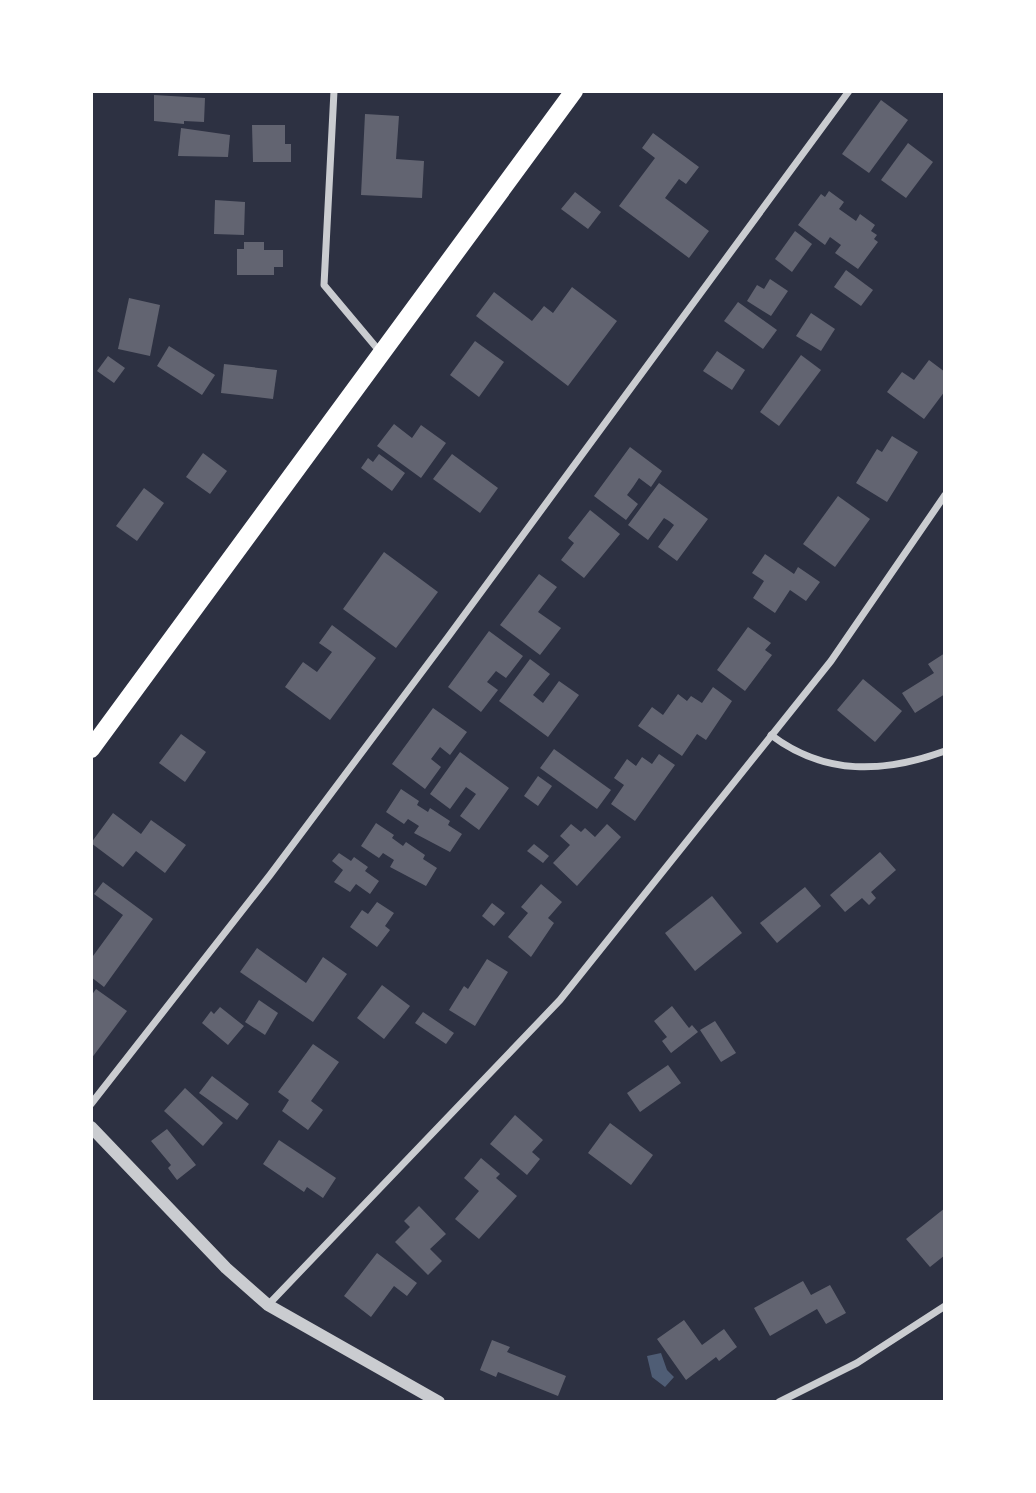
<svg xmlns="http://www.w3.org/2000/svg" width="1036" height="1493" font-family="Literata,serif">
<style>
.water{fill:#4f5d75}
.building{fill:#626471}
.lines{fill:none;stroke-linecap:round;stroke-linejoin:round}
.minor{stroke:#caccd0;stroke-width:7}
.tertiary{stroke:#caccd0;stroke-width:12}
.primary{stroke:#fff;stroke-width:18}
</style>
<rect width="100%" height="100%" fill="#2d3142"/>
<polygon class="water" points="661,1353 667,1370 674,1377 665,1387 652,1377 647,1356"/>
<g class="building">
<polygon points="154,95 205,98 204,122 184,121 184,124 154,121"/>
<polygon points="881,100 908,120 869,173 842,154"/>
<polygon points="365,114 399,116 396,159 424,161 422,198 361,195"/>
<polygon points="252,125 285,125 285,144 291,144 291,162 253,162"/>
<polygon points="181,128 230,135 228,157 178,156"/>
<polygon points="653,133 699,167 686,184 679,179 665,198 709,231 689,258 619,206 655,158 642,148"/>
<polygon points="908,143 933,162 906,198 881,180"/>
<polygon points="829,191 844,202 839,209 856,221 860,214 875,225 871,231 877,235 874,239 878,242 858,269 835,253 841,245 830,237 825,245 798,225 821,194 825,197"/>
<polygon points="575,192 601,212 588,229 561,209"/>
<polygon points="215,200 245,202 244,235 214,234"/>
<polygon points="795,231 812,244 792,272 775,259"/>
<polygon points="244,242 264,242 264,250 283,250 283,267 274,267 274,275 237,275 237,249 244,249"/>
<polygon points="846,270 873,290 861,306 834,287"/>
<polygon points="770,279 788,291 771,316 747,301 757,285 764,289"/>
<polygon points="572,287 617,321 568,386 476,316 494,292 532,321 544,306 553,313"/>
<polygon points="129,298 160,305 150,356 118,349"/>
<polygon points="738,302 777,330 763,349 724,321"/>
<polygon points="811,313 835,329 821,351 796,336"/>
<polygon points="475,341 504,362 479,397 450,375"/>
<polygon points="169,346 215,375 202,395 157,366"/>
<polygon points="717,351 745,370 732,390 703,371"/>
<polygon points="801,355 821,370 779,426 760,412"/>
<polygon points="108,356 125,368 114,383 97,371"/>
<polygon points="929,360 945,372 945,391 924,419 887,392 902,372 914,380"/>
<polygon points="224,364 277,370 273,399 221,393"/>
<polygon points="394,424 412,438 421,425 446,443 421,478 377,446"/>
<polygon points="892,436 918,452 887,502 856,483 877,449 882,452"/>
<polygon points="630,447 662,471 651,487 639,478 633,487 627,495 638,504 626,520 594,496"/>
<polygon points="203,453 227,471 210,494 186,477"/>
<polygon points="379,454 405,473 392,491 361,468 368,458 373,462"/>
<polygon points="452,454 498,488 480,513 433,479"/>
<polygon points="659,483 708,519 677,561 658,547 674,525 669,521 664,518 648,540 628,525"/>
<polygon points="144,488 164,503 137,541 116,526"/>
<polygon points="838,496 870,519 835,567 803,544"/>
<polygon points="590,510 620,534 584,578 561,560 574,543 568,538"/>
<polygon points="384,552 438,592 396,648 343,609"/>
<polygon points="765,554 794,574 798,567 820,582 806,601 790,590 775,613 753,598 764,581 752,573"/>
<polygon points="539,574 557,587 538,612 561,628 540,655 500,625"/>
<polygon points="332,625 376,658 330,720 285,687 303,662 317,672 332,652 319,643"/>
<polygon points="748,627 771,643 765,650 772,655 745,691 717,670"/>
<polygon points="489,631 523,656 506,678 496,671 487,682 498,690 481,712 448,687"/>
<polygon points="945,653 945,694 915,713 902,693 934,673 928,664"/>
<polygon points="530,659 550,674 533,695 543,703 559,681 579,695 548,737 499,701"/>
<polygon points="863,679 902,711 875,742 837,710"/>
<polygon points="713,687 732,701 706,740 697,734 682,756 638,726 652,707 663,715 678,694 687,701 691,696 702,703"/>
<polygon points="433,708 467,732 450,755 440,747 431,759 441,767 425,789 392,764"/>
<polygon points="181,734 206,752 185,782 159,763"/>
<polygon points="554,749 611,790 597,809 540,768"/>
<polygon points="460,752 509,788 479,830 460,816 476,794 466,787 450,809 430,794"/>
<polygon points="659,754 675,765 635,821 611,804 624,785 614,778 627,759 636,766 642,757 652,764"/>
<polygon points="538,776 552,786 538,806 524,796"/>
<polygon points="401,789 419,801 417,805 428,812 430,808 450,821 448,825 462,834 450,852 414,833 419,826 408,819 404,824 386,812"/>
<polygon points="113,813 141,834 151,820 186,845 165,873 136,851 123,867 91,843"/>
<polygon points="376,823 394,835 392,838 403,846 406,842 425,855 423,859 437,868 426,886 390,867 394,860 383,853 379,858 361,846"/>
<polygon points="571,824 581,832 585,828 595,837 607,824 621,837 577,886 553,863 570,845 560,836"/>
<polygon points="534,844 549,856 543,863 527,851"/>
<polygon points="880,852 896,870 871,892 876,898 869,905 862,898 845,912 830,895"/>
<polygon points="339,853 351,861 354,857 368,867 365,871 379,881 370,894 356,884 350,892 334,882 343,870 332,861"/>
<polygon points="103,882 153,919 104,987 91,977 91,954 93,956 123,915 94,894"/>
<polygon points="541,884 562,902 548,918 554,923 531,957 508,937 528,913 521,907"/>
<polygon points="805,887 821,906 777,943 760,923"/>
<polygon points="712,896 742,933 695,971 665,933"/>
<polygon points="377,902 394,913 385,926 390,930 377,947 350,927 362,910 368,914"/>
<polygon points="492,903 505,913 494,926 482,916"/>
<polygon points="257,948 306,983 323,957 347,974 313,1022 240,972"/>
<polygon points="487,959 508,972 475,1026 449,1010 464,986 468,989"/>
<polygon points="382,985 410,1006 384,1039 357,1018"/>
<polygon points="96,989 127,1011 91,1059 91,996"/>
<polygon points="259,1000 278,1013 265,1035 245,1022"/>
<polygon points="672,1006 689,1028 692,1025 698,1032 671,1053 662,1041 667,1037 654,1021"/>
<polygon points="220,1007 244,1026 228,1045 202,1023 211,1011 214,1014"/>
<polygon points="423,1012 454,1033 446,1044 415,1023"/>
<polygon points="715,1021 736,1053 721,1062 700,1030"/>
<polygon points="313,1044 339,1062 311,1101 323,1110 308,1130 282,1111 289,1100 278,1092"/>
<polygon points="668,1065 681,1083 640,1112 627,1093"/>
<polygon points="212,1076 249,1104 237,1120 199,1093"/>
<polygon points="185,1088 223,1123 203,1146 164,1111"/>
<polygon points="515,1115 543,1140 532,1152 540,1159 527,1175 490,1144"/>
<polygon points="610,1123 653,1155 631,1185 588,1153"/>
<polygon points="167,1129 196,1165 177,1180 168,1168 171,1165 151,1141"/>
<polygon points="279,1140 336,1178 323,1198 307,1187 304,1192 263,1164"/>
<polygon points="481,1158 500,1174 496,1178 517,1196 479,1239 455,1219 479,1191 464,1178"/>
<polygon points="419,1206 446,1234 430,1249 442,1261 428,1275 395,1242 410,1227 404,1221"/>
<polygon points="945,1208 945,1255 930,1267 906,1239"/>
<polygon points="377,1253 417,1283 407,1296 394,1286 371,1317 344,1296"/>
<polygon points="803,1281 811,1295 830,1285 846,1313 826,1324 817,1309 770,1336 754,1308"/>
<polygon points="684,1320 702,1345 724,1329 737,1347 719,1361 716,1357 686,1380 657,1339"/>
<polygon points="492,1340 510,1347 507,1352 566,1376 558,1396 498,1372 496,1377 480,1370"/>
</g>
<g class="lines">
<g class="minor">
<polyline points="334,91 324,285 381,353"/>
<path d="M771 735C825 776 884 773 945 751"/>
<polyline points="91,1104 270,875 448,637 849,91"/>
<polyline points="268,1305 560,1000 831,661 945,495"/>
<polyline points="779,1402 857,1363 945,1306"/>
</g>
<polyline class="tertiary" points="91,1127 226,1268 268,1305 439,1402"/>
<polyline class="primary" points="91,749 574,91"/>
</g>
<rect width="1036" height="1493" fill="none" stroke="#ffffff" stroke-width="186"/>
</svg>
